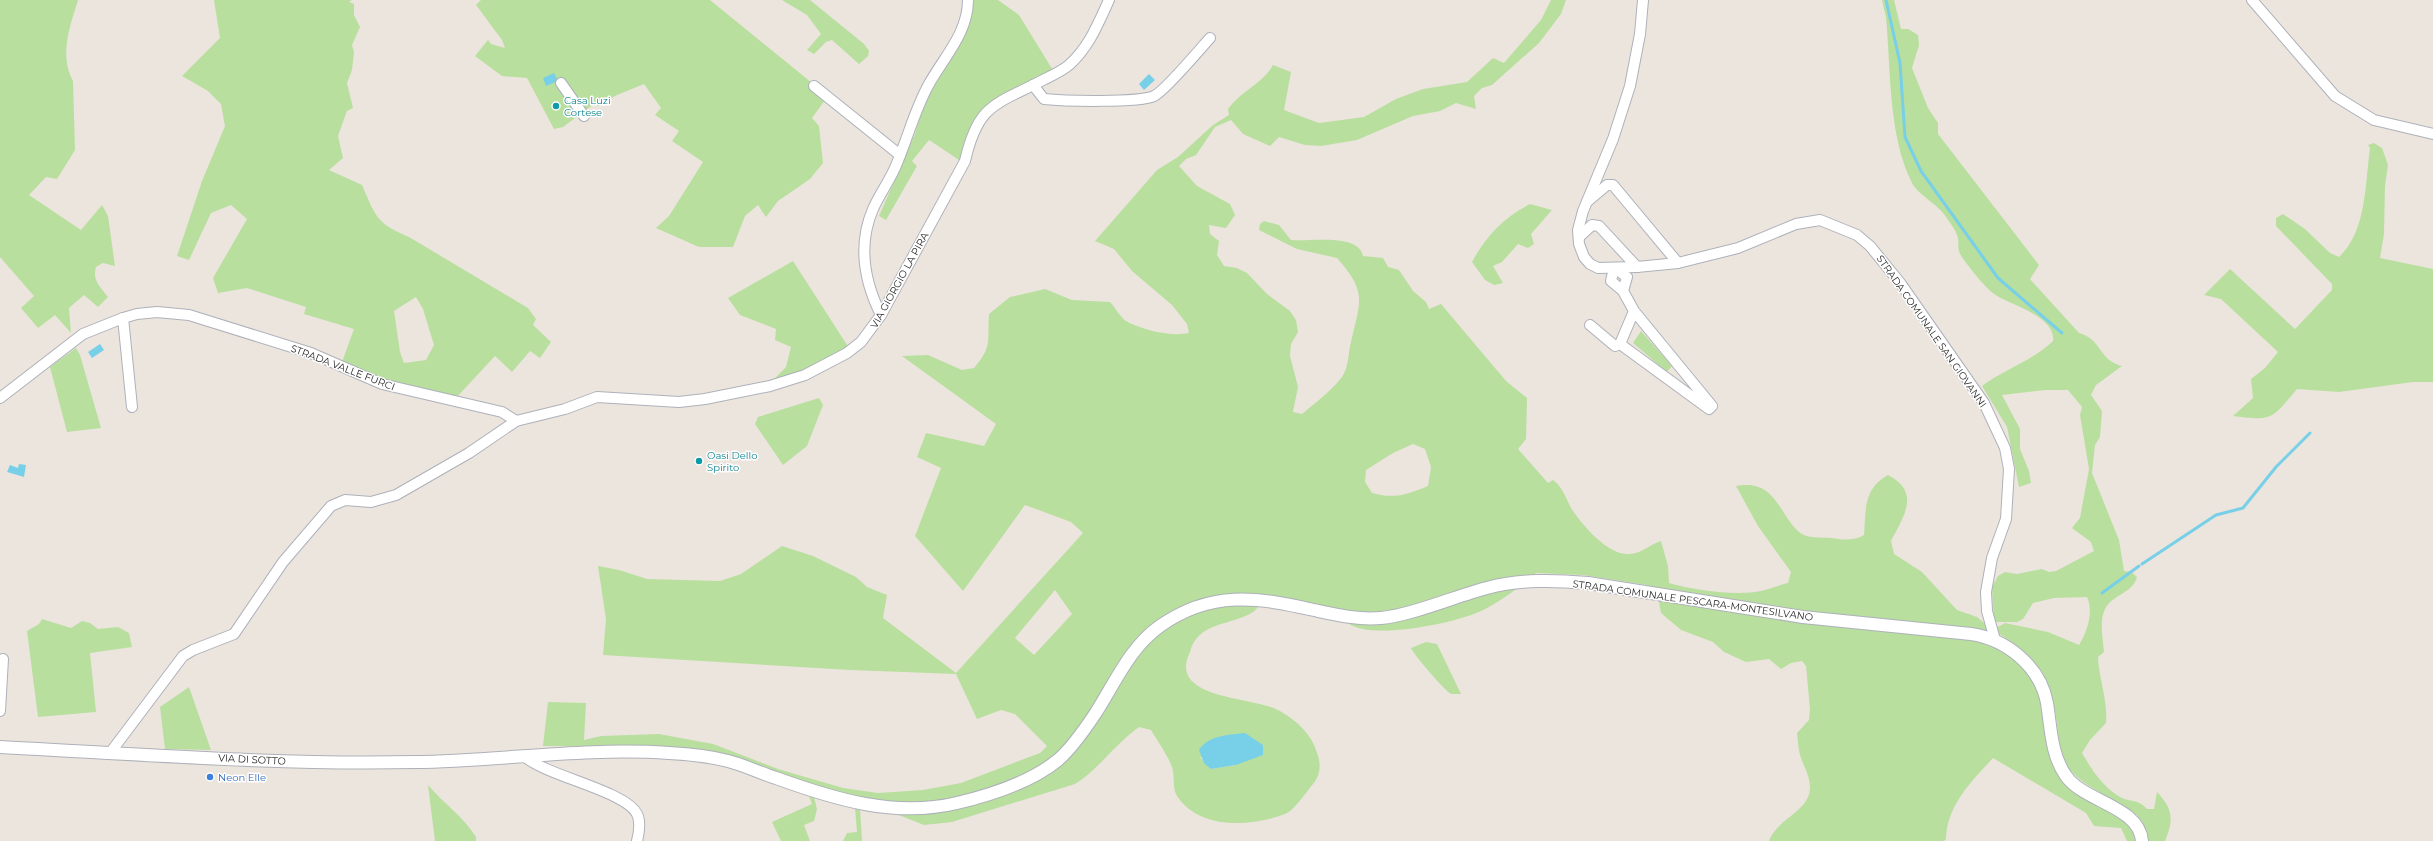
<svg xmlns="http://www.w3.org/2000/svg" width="2433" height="841" font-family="Montserrat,sans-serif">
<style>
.green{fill:#b8df9e;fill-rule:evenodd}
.water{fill:#77d0e7}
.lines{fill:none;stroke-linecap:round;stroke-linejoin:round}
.stream{stroke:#77d0e7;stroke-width:3}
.minor-casing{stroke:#aeb1ba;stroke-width:12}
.tertiary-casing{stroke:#aeb1ba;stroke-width:14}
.minor{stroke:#fff;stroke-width:10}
.tertiary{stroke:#fff;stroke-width:12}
.culture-dot{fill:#0f9aa8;stroke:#fff;stroke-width:1.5}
.shop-dot{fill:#3f7fe0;stroke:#fff;stroke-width:1.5}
.labels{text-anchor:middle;stroke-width:3;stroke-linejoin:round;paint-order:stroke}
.culture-label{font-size:10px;fill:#0d838f;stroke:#fff;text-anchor:start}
.street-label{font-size:10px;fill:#2b2b2b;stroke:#fff}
.shop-label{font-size:10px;fill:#366cbe;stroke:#fff;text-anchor:start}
</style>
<rect width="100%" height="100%" fill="#ece5de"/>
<g class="green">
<path d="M0 0H78C70 26 59 55 73 81L75 150 57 179 46 177 29 195 81 230 102 205 108 216 115 266 103 263 96 267C92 280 100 287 108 297L98 307 84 295 69 308 71 333 55 315 38 328 21 308 34 296 0 257Z"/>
<path d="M214 0H352L349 2 354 4V15L360 27 352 45 354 52 352 70 347 83 353 108 347 111 338 136 343 158 329 170 362 185C376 217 376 223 409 237L528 308 536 319 533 325 551 342 540 358 530 351 512 372 495 356 455 399 391 382 342 362 354 329 304 314 306 307 247 288 218 293 213 278 247 219 231 205 211 213 189 260 177 256 202 181 225 126 221 104 208 91 182 76 220 38ZM416 297 423 309 434 345 426 360 404 363 400 352 394 311Z"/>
<polygon points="481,0 710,0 828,96 812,118 819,126 823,163 810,179 778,201 766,217 758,205 745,216 733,247 699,247 656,228 669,216 703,162 672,141 679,131 655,115 661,108 644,84 617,95 598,106 594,104 563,127 554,129 527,78 502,76 475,56 488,40 491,44 505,48 502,40 476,5"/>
<polygon points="782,0 810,0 864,44 869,51 868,56 859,64 832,40 826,42 814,54 807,50 821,34 807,15"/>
<polygon points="974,0 998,0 1019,15 1054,72 989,105 962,162 929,140 912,161 917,166 886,220 879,216 915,134 923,107 971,20"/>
<path d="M1551 0H1566L1561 14 1539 43 1492 85 1482 88 1474 96 1476 109 1456 103 1440 111 1413 116 1357 140 1321 146 1305 145 1279 137 1270 146 1243 134 1231 120 1215 127 1196 155 1186 159 1179 166 1197 186 1230 204 1235 215 1226 228 1209 225 1210 234 1219 241 1217 255 1224 266 1237 268 1247 273 1267 294 1290 311 1296 320 1298 332 1291 344 1290 356 1298 387 1293 412 1302 414C1315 403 1331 391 1342 377 1349 367 1348 353 1351 342 1360 301 1368 293 1337 258L1297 249 1259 230 1260 224 1264 221 1279 225 1291 240C1309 242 1359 233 1363 256L1383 258 1388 267 1399 270 1413 291 1426 302 1429 309 1441 304 1506 381 1527 398 1526 439 1518 449 1548 483 1553 480C1564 488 1566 500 1573 511 1584 527 1609 556 1630 554 1643 553 1650 544 1661 541L1668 566 1669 583C1693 590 1730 595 1755 592 1766 591 1778 585 1788 583L1791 572 1758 526 1736 486C1776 478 1779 515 1799 532 1807 539 1821 537 1831 538 1843 540 1854 541 1864 535 1866 510 1863 489 1888 475 1921 492 1904 516 1891 541L1894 554 1922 572 1957 610 1977 617 1989 627 2035 680 2041 698 2054 761 2131 822 2138 841H2127L2121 828 2094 826 2086 813 1993 758C1971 782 1947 805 1946 839L1944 841H1769C1777 818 1810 812 1810 787 1810 776 1803 765 1800 755 1798 748 1798 740 1797 733L1809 720 1810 709 1806 666 1802 661 1791 663 1781 669 1769 659 1746 662 1724 652 1713 642 1681 630 1661 613 1659 602 1647 585 1583 575 1536 573C1519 587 1502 601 1481 611 1456 623 1370 641 1348 623 1342 618 1338 612 1333 607L1263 598C1261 602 1257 610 1253 612 1231 626 1198 621 1190 652 1188 656 1186 662 1186 666 1185 699 1256 698 1278 710 1295 719 1312 734 1317 753 1321 763 1321 775 1313 784 1306 792 1295 810 1285 814 1252 827 1199 830 1177 796 1172 788 1175 775 1172 767 1167 754 1158 742 1151 730L1139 727C1116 743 1097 771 1075 784L952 822 924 825 891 812 876 802 652 747 543 746 548 702 586 703 584 740 601 736 659 734 713 744 778 769 843 788 878 793 923 790 961 783 1040 753 1047 746 1015 714 1001 710 977 719 956 674 850 670 603 655 606 619 598 566 619 570 647 579 720 581 741 574 782 546 813 556 856 577 867 587 887 595 883 618 956 673 1083 533 1071 522 1025 505 963 591 915 536 941 468 917 457 926 433 984 446 996 424 902 356 928 355 962 370 974 368C993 346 987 341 989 314L1010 297 1045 289 1072 300 1110 302C1115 307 1120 317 1126 321 1142 330 1171 337 1189 333L1187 324 1172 305 1132 271 1114 249 1095 241 1157 170 1178 157 1213 125 1229 115 1228 109C1241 91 1262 84 1273 65L1291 72 1284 110 1319 123 1364 117 1396 99 1423 89 1467 82 1493 58 1504 63 1541 20ZM1413 444 1425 449 1431 467 1428 486C1406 495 1395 499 1372 493L1365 482 1366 470 1393 453ZM1055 590 1072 614 1034 655 1015 638ZM1200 757 1236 765 1211 769Z"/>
<path d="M1882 0H1894L1901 29H1908L1918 35 1919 45 1912 68 1928 108 1938 123V134L2039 265 2030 279 2079 333C2102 339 2098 360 2122 366L2096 385 2091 395 2102 411 2100 437 2095 445 2092 473 2119 540 2124 571 2131 572 2137 577C2133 593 2113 594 2105 609 2099 621 2103 640 2104 652L2098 657C2099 680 2108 700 2106 723L2090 740 2082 753C2092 770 2102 786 2120 797 2131 803 2137 798 2147 809H2154L2157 792C2173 809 2174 819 2165 841H2148L2143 825 2137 815C2116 799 2082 787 2068 767 2059 754 2059 738 2057 723 2050 675 2038 659 1998 633L1996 628 2005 623 2048 632 2079 645C2087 632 2094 612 2087 597L2054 598 2033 603 2023 619 2017 622H1994L1992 587 1998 576 2005 572 2017 574 2042 569 2049 572 2056 571 2094 551 2091 542 2072 528 2080 518 2089 469 2080 415 2082 407 2068 390H2045L2002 395 2020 429V449L2029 471 2031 483 2019 487 2007 427 1982 386C2005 369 2032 361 2053 341 2056 317 2012 305 1997 296 1984 287 1974 273 1964 260 1954 246 1961 247 1957 235 1955 229 1950 223 1946 217 1938 204 1918 195 1912 183 1888 135 1891 70 1886 17Z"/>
<path d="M2374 143 2382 148 2388 165 2385 186 2384 234 2380 258 2433 269V382H2413L2339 392 2297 389C2271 420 2273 421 2233 416L2253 398 2251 379 2265 368 2278 352 2221 299 2204 295 2230 269 2295 329 2332 290V284L2276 226V218L2283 214 2305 229 2330 253 2339 257C2367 231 2365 183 2370 148L2368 145Z"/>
<path d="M1530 204 1552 210 1531 234 1534 244 1528 248 1518 244 1502 262 1493 266 1503 283 1494 285 1485 280 1472 262C1486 236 1503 218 1530 204Z"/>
<polygon points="793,261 849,348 814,368 772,381 786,367 791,347 775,340 776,329 740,315 728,298"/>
<polygon points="1641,331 1672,366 1667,372 1633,343"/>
<polygon points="76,348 80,355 101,428 67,432 50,367"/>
<polygon points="819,398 823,405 807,446 783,465 755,424 758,417"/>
<polygon points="42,619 71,628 82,621 90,623 98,629 118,627 129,633 132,647 90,653 96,712 38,717 27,631 39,624"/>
<path d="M1426 642 1437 644 1461 694C1458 694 1454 694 1451 694 1446 692 1413 654 1411 648Z"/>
<polygon points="189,687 211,750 165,749 160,707"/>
<path d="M428 785C444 804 463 816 476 837V841H435Z"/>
<polygon points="809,796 814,797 817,809 814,821 804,825 810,841 781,841 772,822 812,804"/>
<polygon points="855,808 860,809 862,841 843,841 847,833 857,832"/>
</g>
<g class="water">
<polygon points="554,73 558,81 546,86 543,78"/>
<polygon points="1149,74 1155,80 1144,90 1139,84"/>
<polygon points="100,344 104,350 92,358 88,352"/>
<polygon points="19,464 26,465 24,477 7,472 10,465 18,468"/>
<path d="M1245 733 1263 745V755L1236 765 1211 769 1204 763 1199 750C1209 735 1228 735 1245 733Z"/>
</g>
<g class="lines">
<g class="stream">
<polyline points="1886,0 1900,63 1905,137 1921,171 1998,278 2062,333"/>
<polyline points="2142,564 2216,515 2243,508 2276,467 2310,433"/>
<polyline points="2102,593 2139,566"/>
</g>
<g class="minor-casing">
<g id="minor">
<polyline points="1643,0 1640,34 1630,86 1613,139 1583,211 1578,230 1579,244 1584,257 1590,264 1598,268 1637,267 1678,263 1738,248 1796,224 1820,220 1857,235 1870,246 1901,284 1984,403 2005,448 2009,469 2006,519 1992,558 1986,592 1987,611 1995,640"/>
<polyline points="2252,0 2335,96 2374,120 2433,134"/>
<polyline points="561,83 584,116"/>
<path d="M1033 85 1044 99C1063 101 1139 103 1154 96 1164 92 1201 48 1210 38"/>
<polyline points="814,86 900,155"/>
<polyline points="1588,201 1607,185 1613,185 1678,263"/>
<polyline points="1579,237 1592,225 1599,226 1637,267"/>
<polyline points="1623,291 1627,277 1614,268 1611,281 1623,291 1634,311 1712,406 1709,409 1620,344 1634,311"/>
<path d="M881 315C864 281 858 244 873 209 880 193 891 179 897 163 908 137 915 109 929 84 944 57 968 33 968 0"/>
<polyline points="123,318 132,407"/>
<polyline points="1590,325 1615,346 1620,344"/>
<polyline points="0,398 83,334 123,318 137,314 157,312 189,315 311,353 382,384 502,412 516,421"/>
<polyline points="0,711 3,659"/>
<path d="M110 753 183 656 193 650 234 634 283 562 331 506 345 500 371 502 396 495 469 453 516 421 565 409 597 397 679 402 705 399 770 386 805 375 847 353 861 342 881 315 965 161C978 104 995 105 1043 80 1051 76 1062 71 1069 65 1089 47 1098 24 1109 0"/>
<path d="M524 756C546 776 626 791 637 814 641 822 639 833 637 841"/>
</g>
</g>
<g class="tertiary-casing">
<path id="tertiary" d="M0 747C138 754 277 765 415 762 500 761 584 747 669 753 688 754 709 756 728 761 744 765 760 773 776 778 834 799 895 818 957 803 991 795 1031 782 1058 760 1072 748 1085 729 1095 714 1115 683 1130 647 1160 626 1211 590 1257 597 1314 610 1337 615 1358 620 1381 618 1412 615 1456 596 1487 588 1520 579 1554 580 1588 583L1803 617 1971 634C2006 639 2040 666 2047 703 2051 728 2051 755 2066 776 2084 802 2139 806 2142 841"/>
</g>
<use href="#minor" class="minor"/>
<use href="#tertiary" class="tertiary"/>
</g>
<g class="culture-dot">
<circle cx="556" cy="106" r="4"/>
<circle cx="699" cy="461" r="4"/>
</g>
<circle class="shop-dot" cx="210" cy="777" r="4"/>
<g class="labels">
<g class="culture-label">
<text x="564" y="104">Casa Luzi<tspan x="564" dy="12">Cortese</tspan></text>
<text x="707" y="459">Oasi Dello<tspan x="707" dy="12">Spirito</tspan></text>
</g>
<g class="street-label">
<text transform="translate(899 280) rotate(-61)" y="4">VIA GIORGIO LA PIRA</text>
<text transform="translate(1932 331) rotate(55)" y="4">STRADA COMUNALE SAN GIOVANNI</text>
<text transform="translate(343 367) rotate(21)" y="4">STRADA VALLE FURCI</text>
<text transform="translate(1693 600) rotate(8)" y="4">STRADA COMUNALE PESCARA-MONTESILVANO</text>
<text transform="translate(252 759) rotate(3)" y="4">VIA DI SOTTO</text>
</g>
<g class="shop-label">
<text x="218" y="781">Neon Elle</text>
</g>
</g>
</svg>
